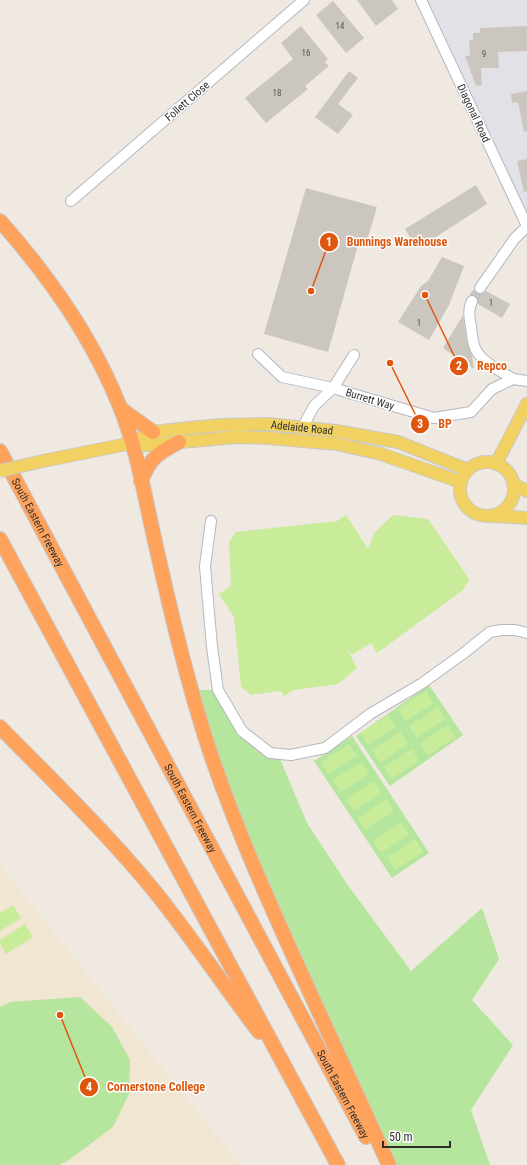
<svg xmlns="http://www.w3.org/2000/svg" width="527" height="1165" font-family="'Roboto Condensed',sans-serif">
<style>
.industrial{fill:#e3e1e8}
.education{fill:#f0e6d1}
.green{fill:#b6e59e}
.pitch{fill:#c9ec9a}
.building{fill:#cbc7bf}
.lines{fill:none;stroke-linecap:round;stroke-linejoin:round}
.minor-tunnel{stroke:#c8c4bd;stroke-width:10;stroke-dasharray:10 5;stroke-linecap:butt}
.minor-casing{stroke:#b4b7c1;stroke-width:12}
.major-casing{stroke:#c9c9c9;stroke-width:14}
.highway-casing{stroke:#c9c9c9;stroke-width:16}
.minor{stroke:#fff;stroke-width:10}
.major{stroke:#f2d163;stroke-width:12}
.highway{stroke:#ffa35c;stroke-width:14}
.major-bridge-casing{stroke:#c9c9c9;stroke-width:14;stroke-linecap:butt}
.major-bridge{stroke:#f2d163;stroke-width:12}
.labels{text-anchor:middle;stroke-width:3;stroke-linejoin:round;paint-order:stroke}
.number-label{font-size:9px;fill:#555452}
.street-label{font-size:11px;fill:#2e2e2e;stroke:#fff}
.leader{fill:none;stroke:#df570e;stroke-width:1.5}
.callout-dot{fill:#df570e;stroke:#fff;stroke-width:1.5}
.mark-label{font-size:12px;text-anchor:middle;font-weight:bold;fill:#fff}
.callout-label{font-size:12px;text-anchor:middle;font-weight:bold;fill:#df570e;stroke:#fff;stroke-width:3;stroke-linejoin:round;paint-order:stroke}
</style>
<rect width="100%" height="100%" fill="#efe9e1"/>
<polygon class="industrial" points="421,0 527,0 527,226"/>
<polygon class="education" points="0,866 240,1165 0,1165"/>
<g class="green">
<polygon points="429,685 463,735 390,786 356,736"/>
<polygon points="191,690 218,690 242,731 278,754 307,823 347,884 411,971 482,908 499,959 472,1000 513,1045 471,1110 490,1165 389,1165 276,918"/>
<polygon points="352,736 429,853 392,878 314,761"/>
<polygon points="80,997 112,1027 130,1060 129,1094 113,1127 69,1160 59,1165 0,1165 0,1007 10,1002"/>
</g>
<g class="pitch">
<polygon points="346,515 368,549 374,533 393,515 428,519 469,579 463,590 377,653 371,643 352,655 347,649 357,668 338,684 294,690 284,696 281,691 251,695 241,687 234,617 219,594 231,586 229,542 236,532 337,521"/>
<polygon points="426,691 434,703 406,721 398,709"/>
<polygon points="438,707 445,719 417,738 409,726"/>
<polygon points="388,715 396,727 367,745 360,733"/>
<polygon points="448,725 456,737 428,755 420,743"/>
<polygon points="400,732 408,744 380,763 372,750"/>
<polygon points="349,744 357,756 328,774 321,762"/>
<polygon points="412,749 419,761 391,779 384,767"/>
<polygon points="362,762 369,774 341,792 333,780"/>
<polygon points="374,781 382,793 354,811 346,799"/>
<polygon points="386,799 394,811 365,830 358,818"/>
<polygon points="401,822 409,834 381,853 373,841"/>
<polygon points="415,839 423,852 395,870 387,858"/>
<polygon points="13,905 21,918 0,931 0,913"/>
<polygon points="25,924 33,937 6,954 0,943 0,940"/>
</g>
<g class="building">
<polygon points="357,0 392,0 398,9 376,26"/>
<polygon points="333,1 364,38 346,53 316,15"/>
<polygon points="301,26 328,59 325,62 329,66 305,86 308,89 266,123 245,98 293,59 281,43"/>
<polygon points="527,26 527,51 498,52 499,68 481,68 482,85 476,86 465,56 470,56 469,40 473,40 473,33 480,33 480,28"/>
<polygon points="349,71 358,78 338,104 353,115 338,134 315,117"/>
<polygon points="527,91 527,131 524,132 518,102 512,103 511,94"/>
<polygon points="527,159 527,191 524,192 517,161"/>
<polygon points="476,185 487,204 425,244 411,239 405,229"/>
<polygon points="306,188 377,207 365,247 358,245 328,352 264,334"/>
<polygon points="442,257 464,266 449,305 429,340 398,322 421,286 428,281"/>
<polygon points="474,290 476,293 479,294 483,294 486,291 510,304 502,318 478,304 477,297 471,295"/>
<polygon points="463,315 467,343 472,355 474,369 443,348"/>
</g>
<g class="lines">
<polyline class="minor-tunnel" points="472,301 480,288"/>
<g class="minor-casing">
<g id="minor">
<polyline points="421,0 527,226"/>
<polyline points="71,201 304,0"/>
<polyline points="480,288 515,238 527,227"/>
<path d="M472 301C468 309 469 318 471 326 472 333 472 343 476 350 483 363 501 371 513 379"/>
<polyline points="258,354 282,377 333,388 434,418 471,412 492,389 513,379 527,381"/>
<polyline points="302,428 314,406 333,388 354,355"/>
<polyline points="211,521 205,566 212,647 218,690 242,731 270,753 291,755 325,748 370,714 421,684 464,653 490,632 502,630 515,630 527,633"/>
</g>
</g>
<g class="major-casing">
<g id="major">
<polyline points="132,443 147,445 236,437 269,438 337,444 381,454 461,482"/>
<path id="s1" d="M43 461 132 443 153 432 189 428 222 425 268 424 336 431 398 442 468 470"/>
<circle cx="487" cy="489" r="27"/>
<polyline points="496,464 527,404"/>
<polyline points="513,484 527,491"/>
<polyline points="494,516 527,518"/>
</g>
</g>
<g class="highway-casing">
<g id="highway">
<path d="M0 221C49 276 93 339 120 407 137 448 144 494 154 537 170 609 187 682 210 752 237 832 272 909 307 986 334 1046 362 1105 389 1165"/>
<polyline points="121,409 153,432"/>
<path id="s2" d="M0 451 366 1137"/>
<path d="M141 481C150 458 158 453 179 442"/>
<polyline points="0,539 338,1165"/>
<path d="M0 727C53 781 108 834 156 893 192 938 224 986 259 1032"/>
</g>
</g>
<use href="#minor" class="minor"/>
<use href="#major" class="major"/>
<use href="#highway" class="highway"/>
<g class="major-bridge-casing">
<polyline id="major-bridge" points="0,471 43,461"/>
</g>
<use href="#major-bridge" class="major-bridge"/>
</g>
<g class="labels">
<g class="number-label">
<text x="340" y="29">14</text>
<text x="306" y="56">16</text>
<text x="484" y="57">9</text>
<text x="277" y="96">18</text>
<text x="491" y="306">1</text>
<text x="419" y="326">1</text>
</g>
<g class="street-label">
<text transform="translate(187 101) rotate(-41)" y="4">Follett Close</text>
<text transform="translate(474 113) rotate(65)" y="4">Diagonal Road</text>
<text transform="translate(370 399) rotate(17)" y="4">Burrett Way</text>
<text dy="4" stroke="none"><textPath href="#s1" startOffset="264">Adelaide Road</textPath></text>
<text dy="4" stroke="none"><textPath href="#s2" startOffset="81">South Eastern Freeway</textPath></text>
<text dy="4" stroke="none"><textPath href="#s2" startOffset="405">South Eastern Freeway</textPath></text>
<text dy="4" stroke="none"><textPath href="#s2" startOffset="729">South Eastern Freeway</textPath></text>
</g>
</g>
<path class="leader" d="M311 291L329 242M425 295L459 366M390 363L420 424M60 1015L89 1087"/>
<g class="callout-dot">
<circle cx="311" cy="291" r="4"/>
<circle cx="425" cy="295" r="4"/>
<circle cx="390" cy="363" r="4"/>
<circle cx="60" cy="1015" r="4"/>
<circle cx="329" cy="242" r="10"/>
<circle cx="459" cy="366" r="10"/>
<circle cx="420" cy="424" r="10"/>
<circle cx="89" cy="1087" r="10"/>
</g>
<g class="mark-label">
<text x="329" y="246">1</text>
<text x="459" y="370">2</text>
<text x="420" y="428">3</text>
<text x="89" y="1091">4</text>
</g>
<g class="callout-label">
<text x="397" y="246">Bunnings Warehouse</text>
<text x="492" y="370">Repco</text>
<text x="445" y="428">BP</text>
<text x="156" y="1091">Cornerstone College</text>
</g>
<path d="M383 1141v6h67v-6" fill="none" stroke="#2e2e2e" stroke-width="2"/>
<text x="389" y="1141" font-size="12" fill="#2e2e2e" stroke="#ffffff" stroke-width="3" paint-order="stroke">50 m</text>
</svg>
